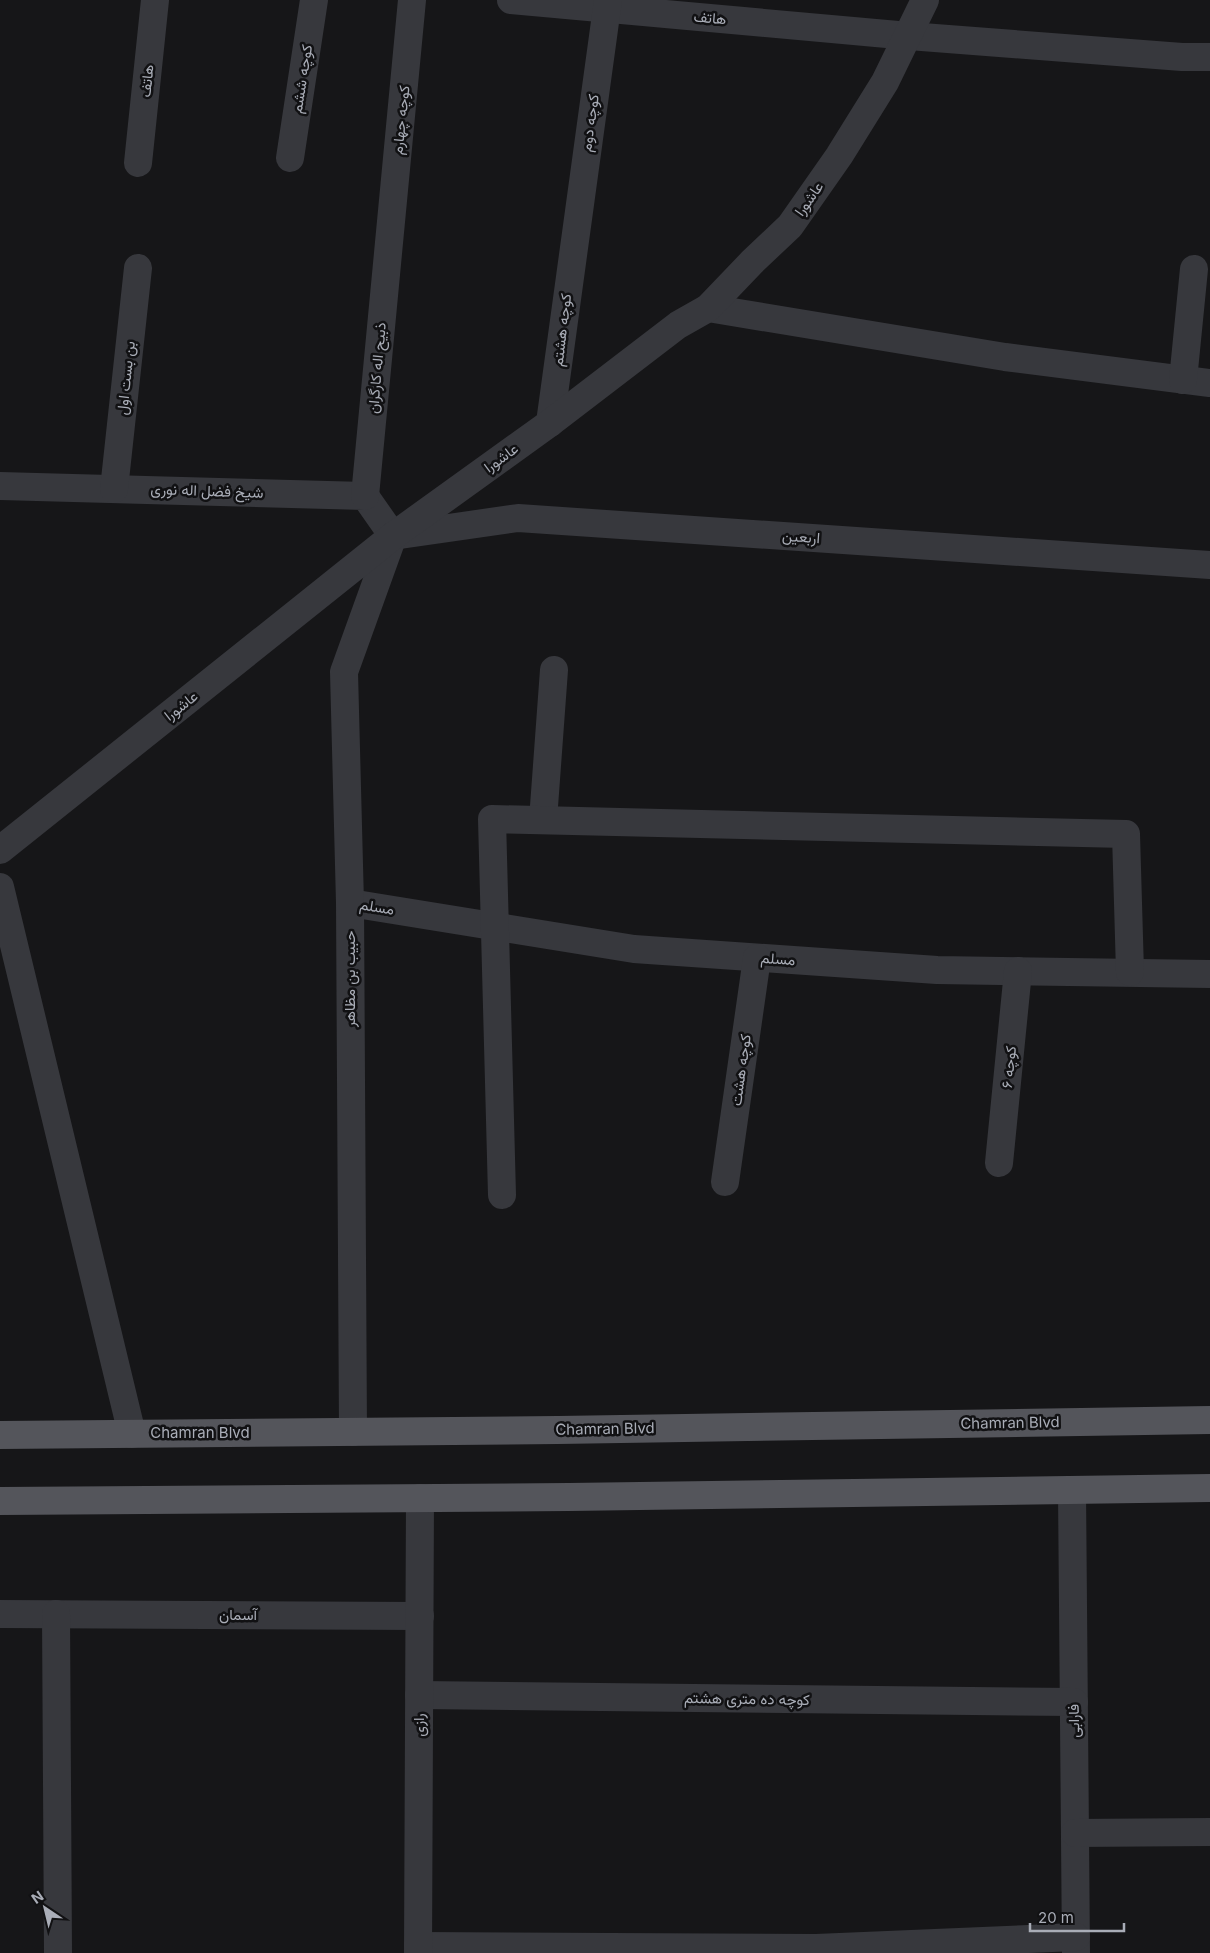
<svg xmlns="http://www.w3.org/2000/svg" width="1210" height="1953" font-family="Inter,Vazirmatn,sans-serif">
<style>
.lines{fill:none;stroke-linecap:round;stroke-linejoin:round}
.minor{stroke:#37383d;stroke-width:28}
.tertiary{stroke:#37383d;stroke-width:28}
.primary{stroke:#54555b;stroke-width:28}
.labels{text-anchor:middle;stroke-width:5;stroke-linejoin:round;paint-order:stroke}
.street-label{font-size:15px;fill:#a9adb7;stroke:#111113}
</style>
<rect width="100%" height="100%" fill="#161618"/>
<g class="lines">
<g class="minor">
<polyline points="511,0 909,36"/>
<polyline points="290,158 314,0"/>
<polyline points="138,163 155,0"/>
<polyline points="708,308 1005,357 1210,383"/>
<polyline points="1183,380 1194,269"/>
<polyline points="550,423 608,0"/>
<polyline points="0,486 365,496 393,536"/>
<polyline points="114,489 138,268"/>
<polyline points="365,496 412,0"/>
<polyline points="393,536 518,518 1210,565"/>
<polyline points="543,820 554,670"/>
<polyline points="0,887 132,1434"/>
<polyline points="350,903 634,949 937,970 1210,974"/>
<polyline points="999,1163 1018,971"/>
<polyline points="725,1182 757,958"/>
<polyline points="502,1195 492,819 1126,834 1130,972"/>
<polyline points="353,1432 350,903 344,672 393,536"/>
<polyline points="1072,1490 1076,1953"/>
<polyline points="0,1614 420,1616"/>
<polyline points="56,1614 58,1953"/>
<polyline points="419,1695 1074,1702"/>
<polyline points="1075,1833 1210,1832"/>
<polyline points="418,1946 816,1948 1076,1937"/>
<polyline points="418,1953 420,1498"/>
</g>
<g class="tertiary">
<polyline points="909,36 1182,57 1210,57"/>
<polyline points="0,850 393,536 550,423 678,325 708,308 752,262 790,226 839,156 885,82 925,0"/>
</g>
<g class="primary">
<polyline points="0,1435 558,1430 1210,1420"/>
<polyline points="0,1501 569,1497 1210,1488"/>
</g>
</g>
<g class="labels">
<g class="street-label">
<text transform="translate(710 18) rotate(5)" y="5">هاتف</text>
<text transform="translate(302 79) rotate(-81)" y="5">کوچه ششم</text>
<text transform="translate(147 81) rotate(-84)" y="5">هاتف</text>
<text transform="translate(401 120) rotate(-84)" y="5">کوچه چهارم</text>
<text transform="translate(590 123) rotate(-82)" y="5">کوچه دوم</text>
<text transform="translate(809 199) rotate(-55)" y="5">عاشورا</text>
<text transform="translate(562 330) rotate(-83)" y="5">کوچه هشتم</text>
<text transform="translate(377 368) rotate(-85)" y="5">ذبیح اله کارگران</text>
<text transform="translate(126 378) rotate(-84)" y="5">بن بست اول</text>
<text transform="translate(501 458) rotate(-36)" y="5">عاشورا</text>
<text transform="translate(207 491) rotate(2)" y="5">شیخ فضل اله نوری</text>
<text transform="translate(801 537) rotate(4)" y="5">اربعین</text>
<text transform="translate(181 706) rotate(-38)" y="5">عاشورا</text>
<text transform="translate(377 907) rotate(9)" y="5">مسلم</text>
<text transform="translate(778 959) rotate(4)" y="5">مسلم</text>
<text transform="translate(350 979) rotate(-90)" y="5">حبیب بن مظاهر</text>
<text transform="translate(1009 1067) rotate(-84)" y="5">کوچه ۶</text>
<text transform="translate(741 1070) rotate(-82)" y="5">کوچه هشت</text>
<text transform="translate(1010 1423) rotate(-1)" y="5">Chamran Blvd</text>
<text transform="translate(605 1429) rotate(-1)" y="5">Chamran Blvd</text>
<text x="200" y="1438">Chamran Blvd</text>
<text x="238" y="1620">آسمان</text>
<text transform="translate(747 1699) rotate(1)" y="5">کوچه ده متری هشتم</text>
<text transform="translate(1074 1721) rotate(-91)" y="5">فارابی</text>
<text transform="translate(419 1725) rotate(-90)" y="5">رازی</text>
</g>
</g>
<g transform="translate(45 1908) rotate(325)" stroke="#111113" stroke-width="4" paint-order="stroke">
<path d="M0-4L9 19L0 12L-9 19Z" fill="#a9adb7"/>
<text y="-8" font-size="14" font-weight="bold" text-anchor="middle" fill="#a9adb7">N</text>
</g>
<path d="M1030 1923v8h94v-8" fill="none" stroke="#a9adb7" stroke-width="2.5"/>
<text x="1038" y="1923" font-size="15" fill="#a9adb7" stroke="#111113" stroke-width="4" paint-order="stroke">20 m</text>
</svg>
